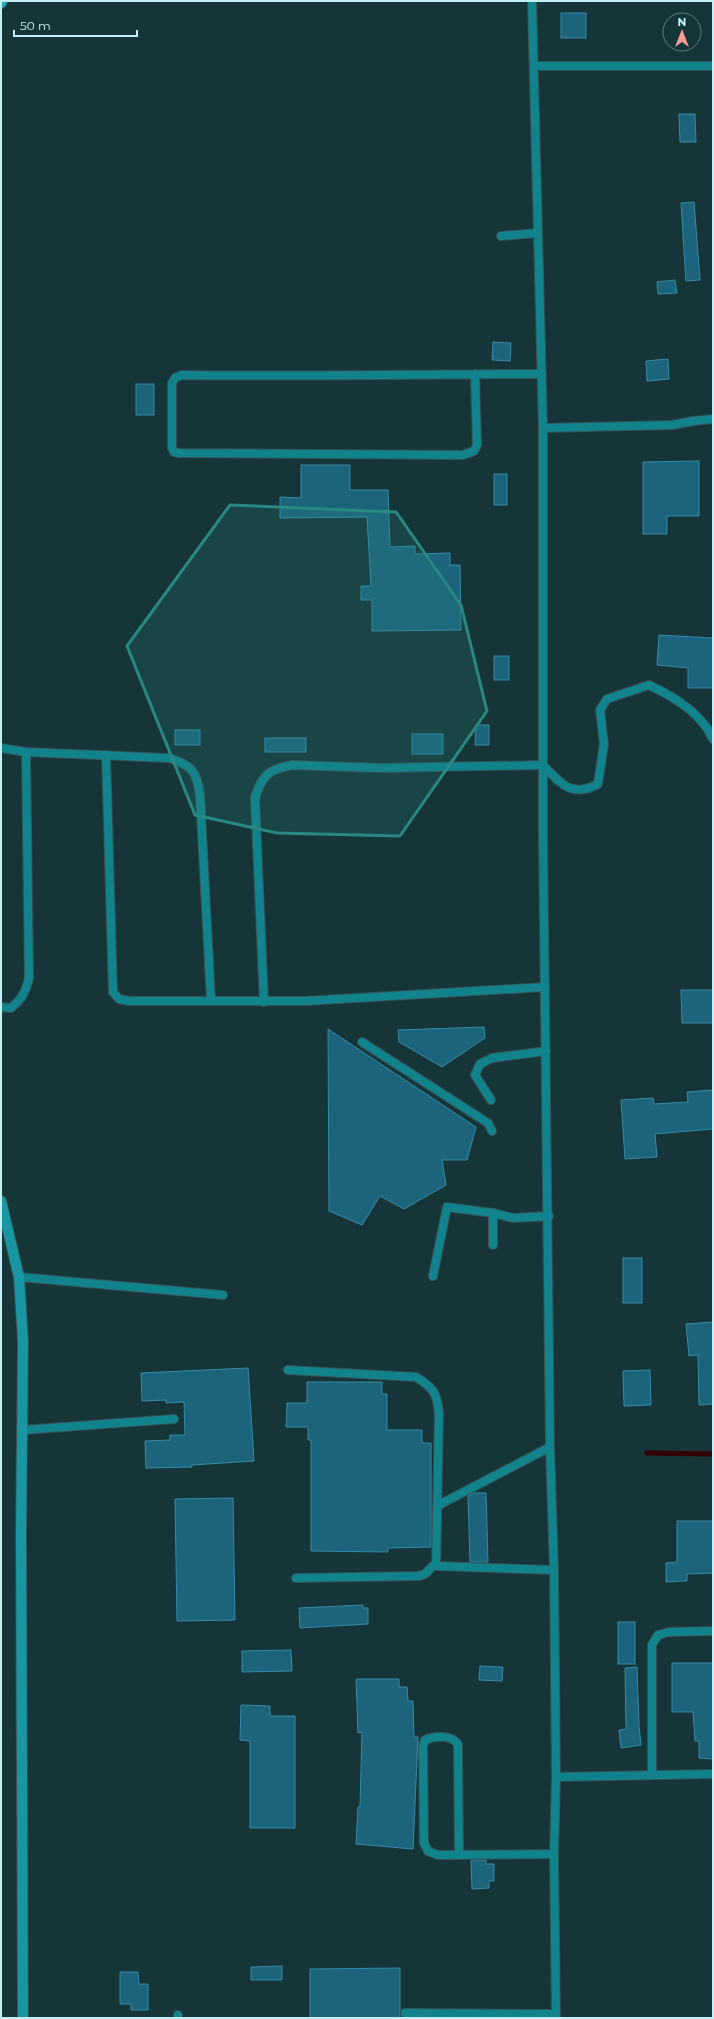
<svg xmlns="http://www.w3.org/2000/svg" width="714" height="2019" font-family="Montserrat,sans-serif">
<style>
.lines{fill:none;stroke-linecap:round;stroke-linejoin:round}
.stream{stroke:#310104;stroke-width:5}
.building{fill:#1c647c;stroke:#358ba8}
.lane-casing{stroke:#335356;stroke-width:10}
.secondary-casing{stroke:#335356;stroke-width:12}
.primary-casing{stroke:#335356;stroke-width:12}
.lane{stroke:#11838c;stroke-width:8}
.secondary{stroke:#1897a2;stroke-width:10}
.primary{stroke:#1facb7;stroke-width:10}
.marked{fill:#2a8882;fill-opacity:0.2;stroke:#2a8882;stroke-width:3;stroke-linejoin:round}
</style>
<rect width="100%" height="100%" fill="#163538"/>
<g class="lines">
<polyline class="stream" points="647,1453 713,1454"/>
</g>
<g class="building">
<rect x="561" y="13" width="25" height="25"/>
<polygon points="679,114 695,114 696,142 680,142"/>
<polygon points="694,202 700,280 686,281 681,203"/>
<polygon points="675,280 677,293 658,294 657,282"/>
<polygon points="493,342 511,343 510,361 492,360"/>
<polygon points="668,359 669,379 647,381 646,361"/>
<rect x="136" y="384" width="18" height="31"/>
<polygon points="699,461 699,516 667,516 667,534 643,534 643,462"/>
<polygon points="301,465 350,465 350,490 388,490 390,547 415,546 415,554 450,553 450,565 460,565 461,630 372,631 372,600 361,600 361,586 371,586 367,517 280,518 280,497 301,498"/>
<rect x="494" y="474" width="13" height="31"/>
<polygon points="659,635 713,638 713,688 688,688 688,668 657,665"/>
<rect x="494" y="656" width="15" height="24"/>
<polygon points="476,725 489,725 489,745 475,745"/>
<rect x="175" y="730" width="25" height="15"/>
<rect x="412" y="734" width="31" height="20"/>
<rect x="265" y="738" width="41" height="14"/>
<polygon points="681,990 713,990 713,1023 682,1023"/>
<polygon points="484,1027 485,1038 442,1067 399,1042 398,1030"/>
<polygon points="328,1029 476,1127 467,1160 442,1160 446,1185 404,1209 380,1196 362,1225 329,1211"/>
<polygon points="713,1090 713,1129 655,1134 657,1157 625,1159 621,1100 653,1098 654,1104 688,1102 687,1092"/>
<rect x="623" y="1258" width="19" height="45"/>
<polygon points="713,1322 713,1404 699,1405 698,1355 689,1356 686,1324"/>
<polygon points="248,1368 254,1461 192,1465 192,1467 146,1468 145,1441 170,1440 170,1435 185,1435 184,1402 166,1403 166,1400 142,1401 141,1373"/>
<polygon points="650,1370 651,1405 624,1406 623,1371"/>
<polygon points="307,1382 382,1382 382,1394 387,1394 387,1430 422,1430 422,1443 431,1443 431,1547 388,1548 388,1552 311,1551 311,1440 308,1440 308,1427 286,1427 287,1403 307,1403"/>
<polygon points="474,1493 486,1493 488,1562 470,1562 468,1496"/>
<polygon points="233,1498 235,1620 177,1621 175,1499"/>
<polygon points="677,1521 713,1521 713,1573 687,1574 687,1581 666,1582 666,1563 677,1562"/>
<polygon points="363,1605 363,1608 368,1608 368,1624 300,1628 299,1608"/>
<rect x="618" y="1622" width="17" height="42"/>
<polygon points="291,1650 292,1671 242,1672 242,1651"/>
<polygon points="672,1663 713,1663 713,1759 699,1758 699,1741 695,1741 693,1712 672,1712"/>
<polygon points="480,1666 503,1667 502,1681 479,1680"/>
<polygon points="637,1667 639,1726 641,1745 621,1748 619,1730 626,1729 625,1668"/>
<polygon points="356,1679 399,1679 399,1687 407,1687 408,1701 413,1701 414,1737 418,1737 413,1849 356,1844 358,1807 360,1807 362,1732 358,1733"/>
<polygon points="241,1705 270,1706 270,1716 295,1716 295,1828 250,1828 250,1741 240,1740"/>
<polygon points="471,1860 486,1860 486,1864 494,1864 494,1881 489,1881 489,1888 472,1889"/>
<polygon points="282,1966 282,1980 251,1980 251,1967"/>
<polygon points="400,1968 400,2018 310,2018 310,1969"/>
<polygon points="120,1972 138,1972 139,1984 148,1984 148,2010 131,2010 131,2004 120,2004"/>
</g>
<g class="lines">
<g class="lane-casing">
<g id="lane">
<polyline points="532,1 543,428 543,835 550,1447 554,1570 556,1777 554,1854 556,2018"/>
<polyline points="534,66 713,66"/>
<polyline points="501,236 537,233"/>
<path d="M475 374 477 445 474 451 463 455 179 453 174 452 172 448V383L175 378 182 375C302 377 422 374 542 374"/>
<polyline points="543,428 672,425 693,421 713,419"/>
<path d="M1 748 26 752 169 758C192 765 197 772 200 795L211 1001"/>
<polyline points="106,755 113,992 119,999 129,1001 305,1001 545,987"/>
<path d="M264 1002 255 798C262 775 269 769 293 765L381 768 543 765C561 784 572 798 598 784L604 744 600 710 607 699 649 685C673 696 702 714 713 739"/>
<path d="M1 1007 11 1008C22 999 26 991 29 978L26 752"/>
<polyline points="362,1042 488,1123 492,1131"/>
<polyline points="491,1100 475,1075 480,1064 492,1058 546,1051"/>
<polyline points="493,1245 493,1213"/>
<polyline points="433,1276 447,1207 493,1213 513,1218 549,1216"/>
<polyline points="19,1277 223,1295"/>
<path d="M288 1370 416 1377C434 1388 437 1393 439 1414L436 1566 434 1565 425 1574 419 1576 296 1578"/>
<polyline points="22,1430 174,1419"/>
<polyline points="437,1506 550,1447"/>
<polyline points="436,1566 554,1570"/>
<polyline points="652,1774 652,1645 658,1635 669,1632 713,1631"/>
<polyline points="556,1777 713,1774"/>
<path d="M459 1855 458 1745C453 1734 434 1736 425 1740L423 1745 424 1843 428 1851 438 1855 554 1854"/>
<polyline points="405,2013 556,2014"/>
<polyline points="178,2018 178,2015"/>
</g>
</g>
<g class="secondary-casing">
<polyline id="secondary" points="1,1201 19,1277 23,1341 21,1535 23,2018"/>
</g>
<g class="primary-casing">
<polyline id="primary" points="1,3 2,1"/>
</g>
<use href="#lane" class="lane"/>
<use href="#secondary" class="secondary"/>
<use href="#primary" class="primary"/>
</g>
<path class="marked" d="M230 505 396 512 461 605 487 711 400 836 277 833 195 815 127 646Z"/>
<rect width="714" height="2019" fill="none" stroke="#c3f0f4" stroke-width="4"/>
<g transform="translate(682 32)"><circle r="19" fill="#163538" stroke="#5b8083"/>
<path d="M0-3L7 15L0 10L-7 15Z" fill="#f59c95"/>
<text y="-6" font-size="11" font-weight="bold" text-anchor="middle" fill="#c3f0f4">N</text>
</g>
<path d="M14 30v6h123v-6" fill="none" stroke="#c3f0f4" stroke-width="2"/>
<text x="20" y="30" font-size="12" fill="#c3f0f4" stroke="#163538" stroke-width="3" paint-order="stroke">50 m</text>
</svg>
